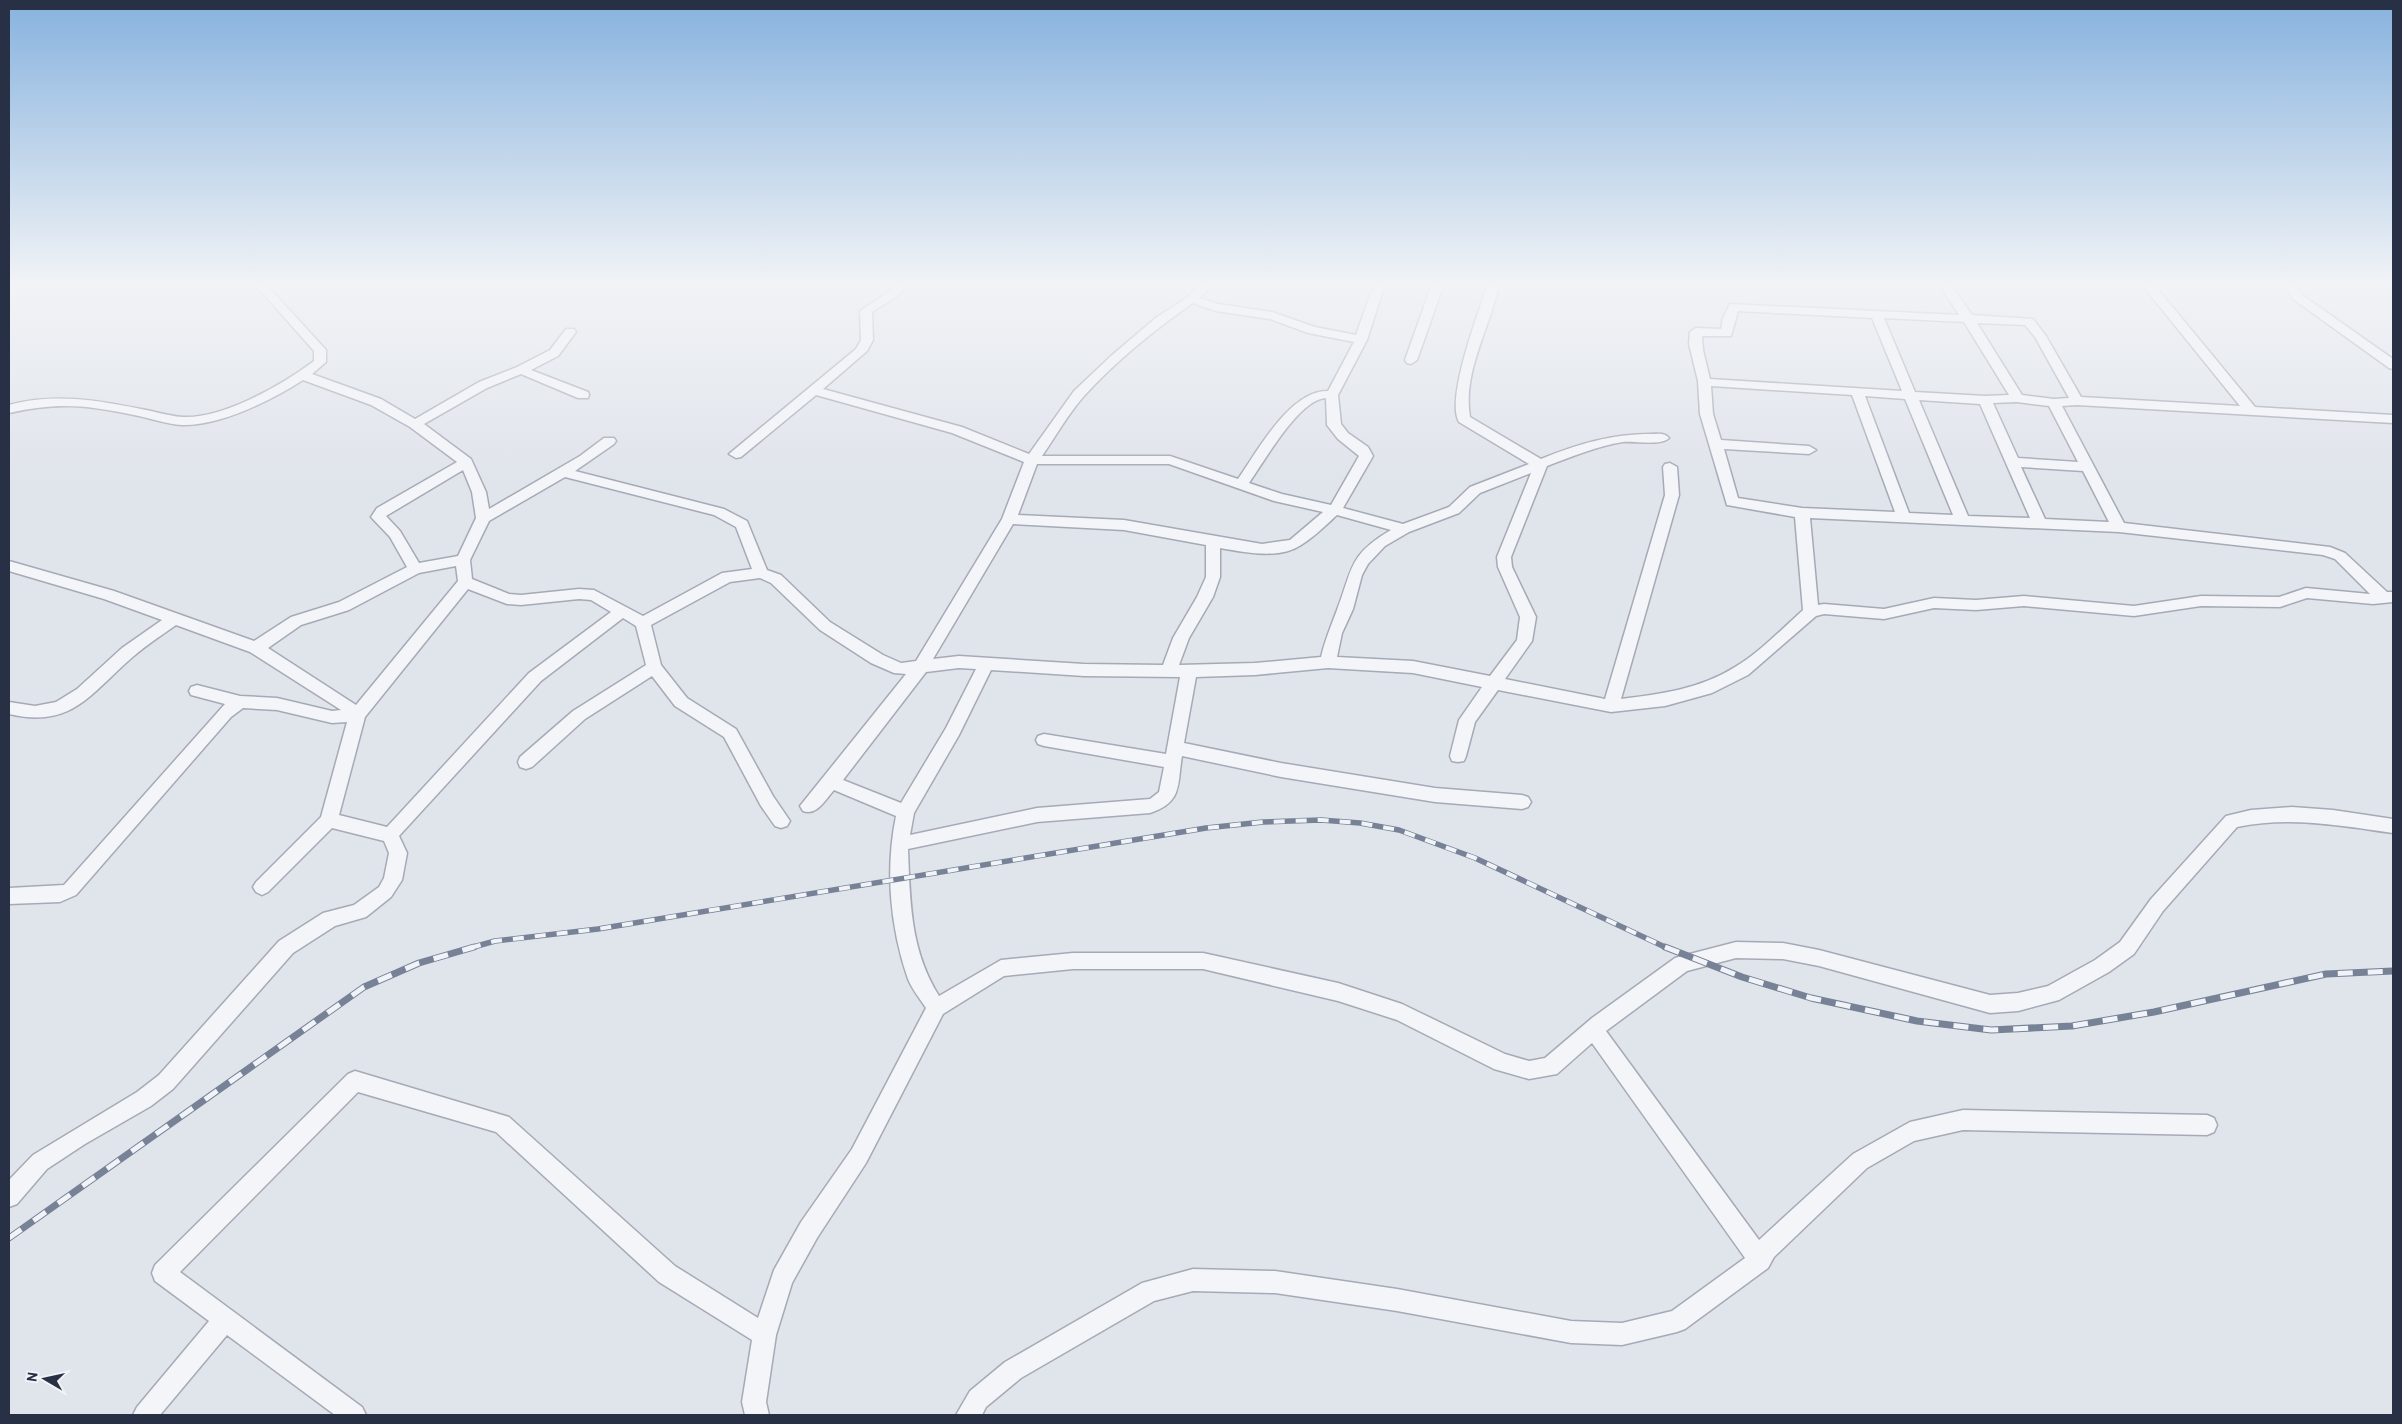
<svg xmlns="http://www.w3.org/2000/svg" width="2402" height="1424" font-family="Barlow,sans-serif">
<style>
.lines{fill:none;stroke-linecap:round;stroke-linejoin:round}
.minor-casing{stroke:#a5aab6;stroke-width:3}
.minor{fill:#f4f5f9;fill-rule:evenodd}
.rail-far1-casing{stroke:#788296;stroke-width:5.5}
.rail-casing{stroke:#788296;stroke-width:7}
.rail-far1{stroke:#f0f3f8;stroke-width:4;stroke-dasharray:11;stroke-linecap:butt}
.rail{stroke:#f0f3f8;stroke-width:5;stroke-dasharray:15;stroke-linecap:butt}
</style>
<rect width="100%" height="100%" fill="#e0e4eb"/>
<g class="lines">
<g class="minor-casing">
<g id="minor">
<path d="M252 281H263L326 350V362L312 374 381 399 415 419 479 382 517 367 550 350 566 329H574L576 332 558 356 531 370 588 392 589 395 588 398H578L521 374 487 388 424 424 471 459 486 492 489 509 580 456 604 438H614L616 441 614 444 575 471 724 509 747 521 767 570 781 575 830 622 883 655 901 663 916 661 1002 519 1024 462 952 433 816 395 741 457 736 458 729 454 856 349 861 340 860 311 887 293 898 281H909L899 295 872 312 873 340 867 351 823 389 962 427 1029 454 1074 391 1111 356 1157 317 1188 297 1204 281H1216L1200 298 1218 304 1272 312 1315 327 1356 335 1375 281H1386L1367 340 1338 395 1341 424 1348 433 1368 447 1373 456 1343 508 1403 524 1449 507 1470 487 1529 464 1459 422C1445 399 1480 308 1489 281H1500C1492 324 1462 371 1470 417L1541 459C1578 444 1611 434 1651 434 1657 434 1664 432 1669 438 1662 446 1634 441 1623 442 1597 446 1571 457 1547 466L1511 557 1512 567 1536 617 1532 641 1505 679 1605 699 1665 495 1663 467 1665 464 1670 463 1677 467 1679 495 1621 699C1661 694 1700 689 1735 667 1758 654 1783 628 1803 610L1795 517 1727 505 1700 414 1698 381 1689 344 1690 332 1696 328 1721 329 1723 318 1730 304 1959 315 1937 281H1948L1972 315 2033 319 2046 336 2081 397 2240 406 2139 281H2151L2255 407 2393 415V423L2077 405 2062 406 2124 523 2330 547 2345 553 2387 592H2393V602L2373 604 2307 598 2280 607 2201 606 2134 616 2024 606 1976 610 1934 608 1884 619 1824 614 1816 616 1748 675 1712 693 1665 706 1611 712 1498 690 1475 722 1466 756 1464 761 1458 762 1452 761 1450 756 1459 720 1482 687 1413 673 1328 668 1255 675 1196 677 1184 743 1281 763 1435 788 1522 795 1528 797 1531 802 1528 807 1522 809 1435 802 1281 777 1182 756C1177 785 1183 802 1150 813L1037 822 908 849C910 901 910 950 939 996L1001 960 1073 953H1203L1338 983 1402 1004 1505 1054 1529 1061 1545 1058 1592 1018 1675 958 1682 956 1736 942 1783 943 1819 950 1990 995 2018 993 2048 986 2095 960 2120 942 2151 899 2226 816 2251 810 2292 807 2333 810 2393 819V833C2341 826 2290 816 2237 827L2163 911 2134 954 2109 972 2059 1000 2018 1011 1990 1013 1819 966 1783 959 1736 958 1687 971 1606 1031 1759 1240 1853 1154 1910 1122 1963 1110 2207 1115 2214 1118 2217 1125 2214 1132 2207 1135 1963 1130 1914 1141 1867 1168 1774 1257 1768 1268 1685 1329 1677 1332 1622 1345 1571 1343 1397 1311 1275 1293 1193 1291 1154 1301 1021 1378 986 1407 982 1415H956L970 1391 1005 1362 1142 1283 1193 1269 1275 1271 1397 1289 1571 1321 1622 1323 1672 1311 1745 1258 1592 1043 1557 1074 1529 1079 1494 1069 1397 1020 1338 1001 1203 969H1073L1004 976 943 1014 866 1163 817 1238 792 1283 776 1335 766 1402 769 1415H745L742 1402 752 1340 659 1282 496 1132 358 1092 180 1272 362 1407 366 1415H335L227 1335 160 1415H133L137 1407 209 1321 155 1281 152 1273 155 1265 348 1074 355 1071 509 1117 675 1266 758 1318 774 1270 801 1222 852 1149 926 1008C920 999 912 989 908 979 890 927 885 869 896 816L834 790C825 800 817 816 803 811L800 806 906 674 894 673 871 663 820 630 771 583 760 578 730 582 651 625 661 665 687 698 736 729 773 796 790 821 787 826 781 828 775 826 761 806 724 737 675 706 652 676 585 719 532 767 526 769 520 767 518 762 520 757 573 711 646 665 636 626 623 618 541 681 399 836 407 853 402 880 391 897 366 917 335 926 293 953 173 1089 151 1106 85 1144 47 1169 17 1204 9 1207V1180L33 1155 137 1092 159 1075 279 941 323 913 354 905 379 887 384 878 389 853 384 841 332 828 268 892 262 895 256 892 253 887 256 882 321 817 347 722 332 723 277 710 243 708 231 717 76 895 60 902 9 904V888L64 885 225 704 191 695 189 691 191 687 197 685 240 696 277 698 332 711 341 710 250 652 176 625C159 637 142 648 127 662 87 698 69 728 9 714V702L35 706 56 702 77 689 122 648 162 620 104 599 9 571V561L114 591 254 641 291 617 339 602 407 567 390 537 371 517 377 508 457 462 410 427 371 405 303 380C272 400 220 426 182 425 166 424 150 418 134 415 85 405 58 402 9 413V405C54 393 96 400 141 409 154 411 168 416 182 417 223 419 282 385 314 361V351ZM1193 303 1216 311 1270 319 1308 333 1354 342 1328 391C1290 390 1257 452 1238 479L1170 456H1042C1056 436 1068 414 1084 396 1116 361 1154 330 1193 303ZM1738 311 1872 318 1902 391 1710 379 1703 350 1702 336H1731ZM1884 318 1964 322 2009 395 1985 396 1915 392ZM1977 323 2025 325 2035 337 2069 398 2054 399 2022 395ZM1711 386 1852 395 1895 512 1802 508 1738 498 1724 449 1809 454 1816 450 1809 446 1721 440 1713 414ZM1865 396 1905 399 1953 515 1909 513ZM1326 398 1327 425 1338 439 1359 456 1331 505 1282 494 1249 483C1264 462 1299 399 1326 398ZM1919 400 1980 404 2030 518 1968 516ZM2017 402 2049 406 2078 462 2018 458 1993 403ZM1037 464H1169L1274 501 1323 512 1290 540 1262 544 1124 520 1018 515ZM2021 467 2083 471 2109 522 2045 519ZM463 470 472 492 476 518 458 556 419 563 400 531 386 516ZM1531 473 1497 557 1498 567 1520 617 1517 640 1490 676 1413 661 1337 657 1342 633 1353 609 1362 575 1368 564 1385 546 1409 532 1459 513 1480 493ZM565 477 714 515 736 527 752 569 722 573 643 616 594 590 579 589 521 595 509 594 472 579 470 560 489 521ZM1337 515 1391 530C1348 555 1353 569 1337 610 1331 626 1325 640 1321 657L1255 663 1179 665 1189 638 1213 597 1220 577V548C1244 552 1279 560 1301 545 1314 537 1326 525 1337 515ZM1810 518 2119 532 2323 555 2335 559 2370 594 2306 588 2279 597 2201 596 2134 606 2024 596 1976 600 1934 598 1884 609 1824 604 1818 605ZM1013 524 1124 530 1206 545V577L1197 597 1173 638 1163 665 1084 664 959 656 933 659ZM456 566 458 581 356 705 268 648 301 625 349 610 419 573ZM468 589 507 604 521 605 579 599 591 600 611 612 529 673 387 827 339 815 365 717ZM959 668 976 669 946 728 901 803 843 780 926 672ZM991 670 1084 676 1180 677 1166 754 1044 734 1038 736 1036 740 1038 744 1044 746 1164 767 1159 792 1150 799 1037 808 910 835 914 813 959 735Z"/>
<polygon points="1433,281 1445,281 1417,360 1411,364 1407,363 1405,360"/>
<polygon points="2283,281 2293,281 2302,295 2393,359 2393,369 2389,368 2293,299"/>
</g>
</g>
<use href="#minor" class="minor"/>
<g class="rail-far1-casing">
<polyline id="rail-far1" points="470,948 495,941 598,929 1206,828 1263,822 1321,820 1360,823 1399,830 1475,858 1667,948"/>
</g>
<g class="rail-casing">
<g id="rail">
<polyline points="1665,947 1742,977 1811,998 1917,1021 1991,1030 2072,1026 2154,1012 2326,974 2393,971"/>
<polyline points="9,1238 364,987 419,963 474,947"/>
</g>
</g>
<use href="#rail-far1" class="rail-far1"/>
<use href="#rail" class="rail"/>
</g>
<linearGradient id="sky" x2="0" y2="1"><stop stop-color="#87b2de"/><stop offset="0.59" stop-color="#f1f3f6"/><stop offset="1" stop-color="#f1f3f6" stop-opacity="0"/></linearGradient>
<rect width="2402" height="480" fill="url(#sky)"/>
<rect width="2402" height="1424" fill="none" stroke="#273044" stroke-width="20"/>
<g transform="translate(45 1379) rotate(279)" stroke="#f0f3f8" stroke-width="4" paint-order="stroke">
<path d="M0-4L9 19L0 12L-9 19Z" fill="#273044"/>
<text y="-8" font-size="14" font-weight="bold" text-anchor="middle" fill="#273044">N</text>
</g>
</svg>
